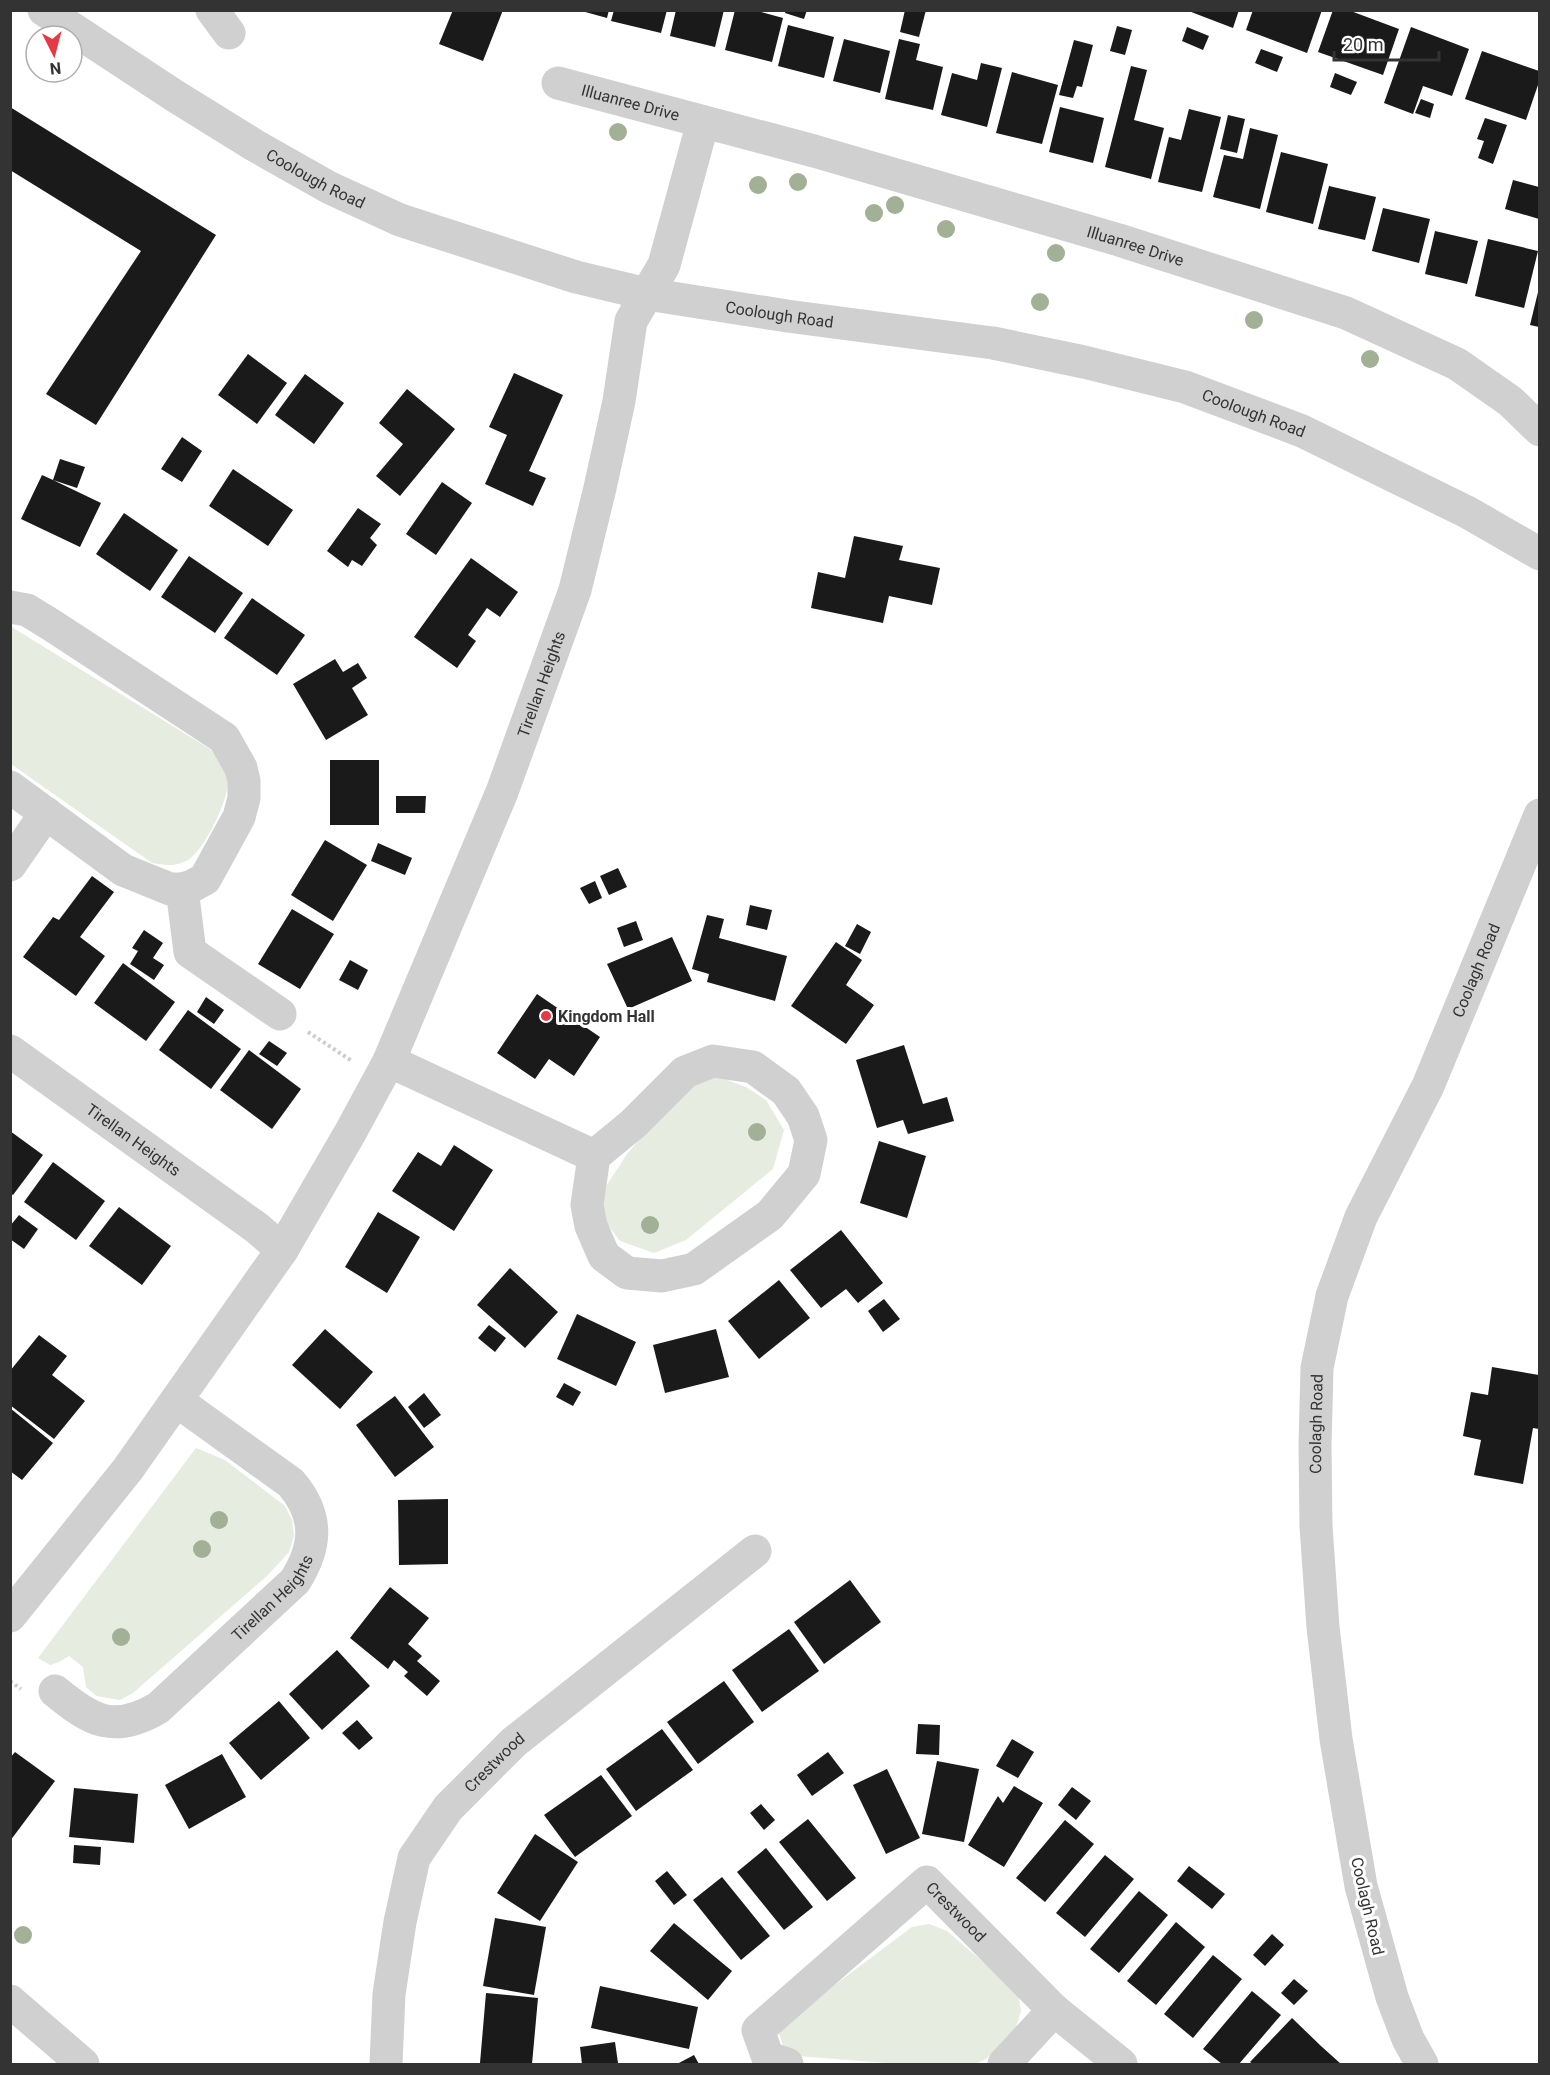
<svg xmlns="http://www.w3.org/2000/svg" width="1550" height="2075" font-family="Roboto,sans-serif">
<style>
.green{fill:#e6ecdf}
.building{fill:#1a1a1a}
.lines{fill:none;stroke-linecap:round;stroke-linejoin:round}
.path{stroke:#cdcdcd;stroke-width:4;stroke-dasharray:3 3;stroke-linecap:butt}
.minor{stroke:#d0d0d0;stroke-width:33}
.tree{fill:#a2b095}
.poi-dot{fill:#e63946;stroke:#fff;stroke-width:2}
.labels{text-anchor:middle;stroke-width:6;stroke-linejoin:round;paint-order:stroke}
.street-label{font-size:16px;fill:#333;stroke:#fff}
.poi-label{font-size:16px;font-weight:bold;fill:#333;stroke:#fff;text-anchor:start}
</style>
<rect width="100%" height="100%" fill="#fff"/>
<g class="green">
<path d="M10 626 210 749C218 758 227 768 228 781 229 799 204 851 188 860 176 867 165 865 152 863L11 764Z"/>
<polygon points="714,1075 746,1087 766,1100 784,1130 773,1169 686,1240 654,1253 620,1241 605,1221 601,1194 627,1154 688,1083"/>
<polygon points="196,1448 225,1460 285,1506 292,1520 294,1536 289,1552 268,1575 133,1693 120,1700 96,1696 86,1687 83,1667 69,1656 59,1662 50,1665 38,1658"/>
<polygon points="929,1924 947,1931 1018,1992 1021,2011 1014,2034 986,2059 975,2064 899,2064 797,2056 784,2048 779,2034 784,2023 912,1927"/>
</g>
<g class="building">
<polygon points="453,10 503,10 483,61 439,44"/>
<polygon points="578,10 609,10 607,18"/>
<polygon points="614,10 667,10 661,33 611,21"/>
<polygon points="676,10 724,10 715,47 670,36"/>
<polygon points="735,10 754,10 783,18 772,62 725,50"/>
<polygon points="786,10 807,10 804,19 785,13"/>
<polygon points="905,10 926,10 919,37 900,32"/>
<polygon points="1186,10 1239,10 1233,28"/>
<polygon points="1253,10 1322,10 1307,53 1246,30"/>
<polygon points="1333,10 1348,10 1399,29 1383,75 1318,52"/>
<polygon points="788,25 834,37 824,78 778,66"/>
<polygon points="1117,26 1132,30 1125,55 1110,51"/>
<polygon points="1187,27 1209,36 1203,50 1182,41"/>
<polygon points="1411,27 1469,49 1452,96 1423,86 1413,114 1384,103"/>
<polygon points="844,39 890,51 880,93 833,81"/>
<polygon points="899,39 920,44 916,60 943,67 933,110 885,99"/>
<polygon points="1074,40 1093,45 1082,87 1077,86 1073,98 1059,95"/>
<polygon points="1261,49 1283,57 1277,72 1255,63"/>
<polygon points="1482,51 1539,71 1539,82 1526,120 1465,99"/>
<polygon points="981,63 1002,68 987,127 941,115 952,73 977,80"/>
<polygon points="1131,66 1147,70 1134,120 1164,128 1151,179 1105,167"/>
<polygon points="1012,72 1058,85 1042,144 996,133"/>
<polygon points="1335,73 1357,82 1351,95 1330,87"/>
<polygon points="1421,99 1434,104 1430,118 1415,113"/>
<polygon points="10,107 216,235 96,425 46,394 141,251 10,170"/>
<polygon points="1060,107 1104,118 1093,163 1049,152"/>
<polygon points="1189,109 1221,117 1202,192 1158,182 1169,137 1181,140"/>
<polygon points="1228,115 1245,119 1237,153 1220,149"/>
<polygon points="1485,118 1507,125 1493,164 1478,158 1484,141 1477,139"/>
<polygon points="1250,128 1278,135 1260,209 1213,197 1224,155 1243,159"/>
<polygon points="1281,152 1328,164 1313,224 1266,212"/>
<polygon points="1513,180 1539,187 1539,219 1505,209"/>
<polygon points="1329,186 1376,197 1365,240 1318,229"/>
<polygon points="1383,208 1430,219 1419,263 1372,251"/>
<polygon points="1435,231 1478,241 1467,284 1425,274"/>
<polygon points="1488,239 1538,251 1524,308 1475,296"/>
<polygon points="1539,288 1539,327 1530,325"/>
<polygon points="248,354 287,383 257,424 218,395"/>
<polygon points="514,373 563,395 529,471 546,478 533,506 485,484 507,435 489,427"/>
<polygon points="305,374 344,403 314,444 275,415"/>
<polygon points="407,389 455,429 400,496 376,476 403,444 379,423"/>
<polygon points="182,437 202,451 182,482 161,469"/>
<polygon points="60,459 85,467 77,488 53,480 101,503 80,547 21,519 42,475 53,480"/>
<polygon points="233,469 293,510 268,546 209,506"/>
<polygon points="442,482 472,503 436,555 406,534"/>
<polygon points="358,508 381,524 370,538 377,545 362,566 352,560 348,567 327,551"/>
<polygon points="124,513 178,550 150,591 96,554"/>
<polygon points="854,536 903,546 899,560 940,568 932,605 889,596 883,623 811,608 818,572 845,578"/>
<polygon points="189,556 243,593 215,633 161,597"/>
<polygon points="471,558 518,592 500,617 487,608 468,635 476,641 457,668 414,637"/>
<polygon points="252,598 305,635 277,675 224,638"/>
<polygon points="335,659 343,672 358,663 367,678 352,688 368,715 326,740 293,684"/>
<rect x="330" y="760" width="49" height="65"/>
<polygon points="396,796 426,796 425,813 396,813"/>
<polygon points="325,840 367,865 333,921 291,895"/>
<polygon points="378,843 412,858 405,875 371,861"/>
<polygon points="618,868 627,887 609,895 600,876"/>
<polygon points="92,876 114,892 80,937 105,956 76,996 23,957 53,917 59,920"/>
<polygon points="595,881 602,898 589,904 580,888"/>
<polygon points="750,905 772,910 767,930 746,925"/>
<polygon points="292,909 334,934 300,989 258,964"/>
<polygon points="707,915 724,919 719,938 787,956 775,1001 707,982 709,974 692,969"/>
<polygon points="636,921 643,940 624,947 617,928"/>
<polygon points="857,924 871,932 860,954 845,946"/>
<polygon points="144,930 163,943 153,958 164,965 154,980 130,964 138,951 132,948"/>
<polygon points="672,937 692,981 628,1009 607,964"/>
<polygon points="836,942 862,960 846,985 874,1005 846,1044 791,1006"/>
<polygon points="350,960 368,970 358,990 339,980"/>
<polygon points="123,963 175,1002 146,1041 94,1003"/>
<polygon points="537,994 600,1037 574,1076 549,1059 535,1079 497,1053"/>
<polygon points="206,997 224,1010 214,1024 197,1012"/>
<polygon points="188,1010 241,1049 211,1089 159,1050"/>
<polygon points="269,1041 287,1053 277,1066 259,1054"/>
<polygon points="904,1045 923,1104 947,1097 954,1121 908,1134 903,1120 877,1128 856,1060"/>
<polygon points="249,1050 301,1089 272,1129 220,1090"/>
<polygon points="10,1131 43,1155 13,1195 10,1193"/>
<polygon points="879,1141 926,1156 907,1218 860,1203"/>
<polygon points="454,1145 493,1170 454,1231 392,1191 418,1152 441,1166"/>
<polygon points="53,1162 105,1201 76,1240 24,1202"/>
<polygon points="119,1207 171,1246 142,1285 89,1246"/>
<polygon points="378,1212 420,1237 387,1293 345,1267"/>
<polygon points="19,1215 38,1229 24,1249 10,1239 10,1226"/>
<polygon points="841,1230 883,1283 858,1303 846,1289 821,1308 790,1270"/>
<polygon points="510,1268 558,1312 525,1348 477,1305"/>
<polygon points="779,1280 810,1318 759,1359 728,1321"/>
<polygon points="884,1299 900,1319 883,1332 868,1311"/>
<polygon points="577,1314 636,1342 616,1386 557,1359"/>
<polygon points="489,1325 506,1338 495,1352 478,1338"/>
<polygon points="325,1329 373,1372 340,1409 292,1365"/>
<polygon points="716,1329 729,1377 665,1393 653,1345"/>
<polygon points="39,1335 67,1356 52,1375 85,1401 54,1439 10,1405 10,1371"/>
<polygon points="1492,1367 1539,1375 1539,1429 1533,1428 1523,1484 1474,1475 1481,1440 1463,1436 1471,1392 1488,1395"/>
<polygon points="564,1383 581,1392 573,1406 556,1397"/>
<polygon points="424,1393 441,1415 424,1428 408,1407"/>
<polygon points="395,1396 434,1447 395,1477 356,1425"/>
<polygon points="10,1408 53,1443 22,1480 10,1471"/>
<polygon points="448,1499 448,1564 399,1565 398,1500"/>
<polygon points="850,1580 881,1622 824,1664 794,1622"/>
<polygon points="390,1587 429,1618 408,1644 422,1656 417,1661 440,1681 427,1696 404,1676 408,1672 394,1660 388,1669 350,1638"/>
<polygon points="789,1629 819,1671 762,1712 732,1670"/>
<polygon points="337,1650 370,1686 322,1730 289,1694"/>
<polygon points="724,1681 754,1722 698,1764 667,1722"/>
<polygon points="279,1701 310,1738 261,1780 229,1743"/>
<polygon points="357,1720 373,1738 359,1750 342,1733"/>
<polygon points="918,1724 940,1725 939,1755 916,1754"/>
<polygon points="662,1729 693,1770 636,1811 606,1769"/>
<polygon points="1012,1739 1034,1752 1018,1778 996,1766"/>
<polygon points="15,1752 55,1781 10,1841 10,1758"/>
<polygon points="828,1752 844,1773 812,1796 797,1775"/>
<polygon points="222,1754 246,1797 189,1829 165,1785"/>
<polygon points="937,1761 979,1769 964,1842 922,1834"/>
<polygon points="887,1769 920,1838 886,1854 853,1785"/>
<polygon points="601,1775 632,1816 575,1857 544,1815"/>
<polygon points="1014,1786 1043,1803 1004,1867 968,1845 998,1796 1003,1803"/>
<polygon points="1072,1787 1091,1801 1076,1820 1058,1805"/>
<polygon points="74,1788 138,1794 134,1843 69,1837"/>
<polygon points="761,1804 775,1820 764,1830 750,1813"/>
<polygon points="808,1819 856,1878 827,1901 779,1842"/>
<polygon points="1065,1820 1094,1844 1045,1902 1016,1878"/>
<polygon points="535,1834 578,1862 540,1921 497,1893"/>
<polygon points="74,1845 101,1847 100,1865 73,1863"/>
<polygon points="766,1848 813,1907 784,1930 737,1872"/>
<polygon points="1105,1855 1134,1879 1085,1937 1056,1913"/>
<polygon points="1189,1866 1225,1894 1212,1909 1177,1881"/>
<polygon points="667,1871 687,1895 674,1905 655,1881"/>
<polygon points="722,1877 770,1936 741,1960 693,1900"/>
<polygon points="1139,1891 1168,1915 1119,1973 1090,1949"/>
<polygon points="495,1918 546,1927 534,1995 483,1986"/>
<polygon points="1176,1922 1205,1947 1156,2005 1127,1981"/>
<polygon points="674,1923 732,1971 708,2000 650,1951"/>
<polygon points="1272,1934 1284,1945 1265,1966 1253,1955"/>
<polygon points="1213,1955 1242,1979 1193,2038 1164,2014"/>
<polygon points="1294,1979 1308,1991 1294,2005 1281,1993"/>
<polygon points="600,1986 698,2007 689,2049 591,2028"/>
<polygon points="1252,1991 1281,2015 1239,2064 1222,2064 1203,2049"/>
<polygon points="486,1993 538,1998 532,2064 480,2063"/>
<polygon points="1292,2018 1321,2046 1341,2064 1253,2064 1250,2062"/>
<polygon points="615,2042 618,2063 582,2064 580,2047"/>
<polygon points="694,2055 699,2064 677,2064"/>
</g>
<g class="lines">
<g class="path">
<polyline points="308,1032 352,1061"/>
<polyline points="10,1681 21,1689"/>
</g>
<g class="minor">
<path id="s1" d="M44 10 175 96 254 145 330 188 400 220 576 277 647 294 787 316 993 343 1084 362 1185 387 1302 431 1467 512 1540 554"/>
<polyline points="212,10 229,33"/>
<path id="s2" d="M558 83 814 151 1119 240 1346 313 1457 364 1510 401 1540 430"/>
<polyline points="10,607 27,610 53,626 224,738 241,768 244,781 244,798 239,817 205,879 192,886 182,889 170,889 123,870 10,787"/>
<polyline points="10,865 46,813"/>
<polyline points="182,889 190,952 280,1014"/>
<path id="s3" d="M10 1051 257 1228 282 1250"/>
<polyline points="389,1061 594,1156"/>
<polygon points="713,1061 753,1067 786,1091 803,1116 811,1140 804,1174 770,1215 694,1269 662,1276 627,1273 604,1256 591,1226 587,1205 594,1156 633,1124 685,1072"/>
<path id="s4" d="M10 1616 128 1469 282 1250 350 1133 389 1061 502 792 575 590 600 488 619 401 631 321 664 265 703 122"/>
<path id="s5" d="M55 1691C91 1721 114 1734 158 1708L295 1581C317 1546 319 1516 291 1483L177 1401"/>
<polyline points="10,2001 83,2064"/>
<path id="s6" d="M386 2064 389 1994 400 1922 414 1858 448 1808 514 1742 755 1551"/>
<path id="s7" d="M787 2064 768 2058 758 2030 927 1882 1054 2010 1121 2064"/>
<polyline points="1004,2064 1054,2010"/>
<path id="s8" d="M1422 2064 1408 2039 1392 1997 1361 1886 1336 1739 1323 1627 1316 1526 1315 1445 1317 1368 1332 1296 1361 1217 1428 1086 1540 815"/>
</g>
</g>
<g class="tree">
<circle cx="618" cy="132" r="9"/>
<circle cx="798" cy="182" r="9"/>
<circle cx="758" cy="185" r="9"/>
<circle cx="895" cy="205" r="9"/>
<circle cx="874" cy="213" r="9"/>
<circle cx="946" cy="229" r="9"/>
<circle cx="1056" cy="253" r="9"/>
<circle cx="1040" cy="302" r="9"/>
<circle cx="1254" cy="320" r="9"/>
<circle cx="1370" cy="359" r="9"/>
<circle cx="757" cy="1132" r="9"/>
<circle cx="650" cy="1225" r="9"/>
<circle cx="219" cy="1520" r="9"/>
<circle cx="202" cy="1549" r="9"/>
<circle cx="121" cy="1637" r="9"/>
<circle cx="23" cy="1935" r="9"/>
</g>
<circle class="poi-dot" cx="546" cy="1016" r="6"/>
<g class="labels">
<g class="street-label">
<text dy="6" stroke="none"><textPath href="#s2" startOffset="75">Illuanree Drive</textPath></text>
<text dy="6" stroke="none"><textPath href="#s1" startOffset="320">Coolough Road</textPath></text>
<text dy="6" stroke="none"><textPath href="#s2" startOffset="600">Illuanree Drive</textPath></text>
<text dy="6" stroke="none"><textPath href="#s1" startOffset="806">Coolough Road</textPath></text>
<text dy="6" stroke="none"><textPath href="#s1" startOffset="1292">Coolough Road</textPath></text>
<text dy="6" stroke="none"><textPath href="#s4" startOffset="1080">Tirellan Heights</textPath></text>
<text dy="6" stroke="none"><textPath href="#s8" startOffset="1140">Coolagh Road</textPath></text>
<text dy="6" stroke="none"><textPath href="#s3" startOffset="152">Tirellan Heights</textPath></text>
<text dy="6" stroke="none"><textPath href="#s8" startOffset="654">Coolagh Road</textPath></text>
<text dy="6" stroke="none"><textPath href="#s5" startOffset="274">Tirellan Heights</textPath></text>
<text dy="6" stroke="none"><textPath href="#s6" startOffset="334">Crestwood</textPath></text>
<text transform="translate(1368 1906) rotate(77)" y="6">Coolagh Road</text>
<text dy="6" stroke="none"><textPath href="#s7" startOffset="316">Crestwood</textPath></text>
</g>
<g class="poi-label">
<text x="558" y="1022">Kingdom Hall</text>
</g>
</g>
<rect width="1550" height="2075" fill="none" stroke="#333333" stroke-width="24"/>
<g transform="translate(54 54) rotate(174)"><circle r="28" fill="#ffffff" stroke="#adadad" stroke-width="1.5"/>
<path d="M0-4.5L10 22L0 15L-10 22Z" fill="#e63946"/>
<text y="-9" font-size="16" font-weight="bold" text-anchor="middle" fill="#333333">N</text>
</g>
<path d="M1334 51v9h105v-9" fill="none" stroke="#333333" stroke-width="3"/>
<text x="1343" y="51" font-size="18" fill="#333333" stroke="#ffffff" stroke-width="4.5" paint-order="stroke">20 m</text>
</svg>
